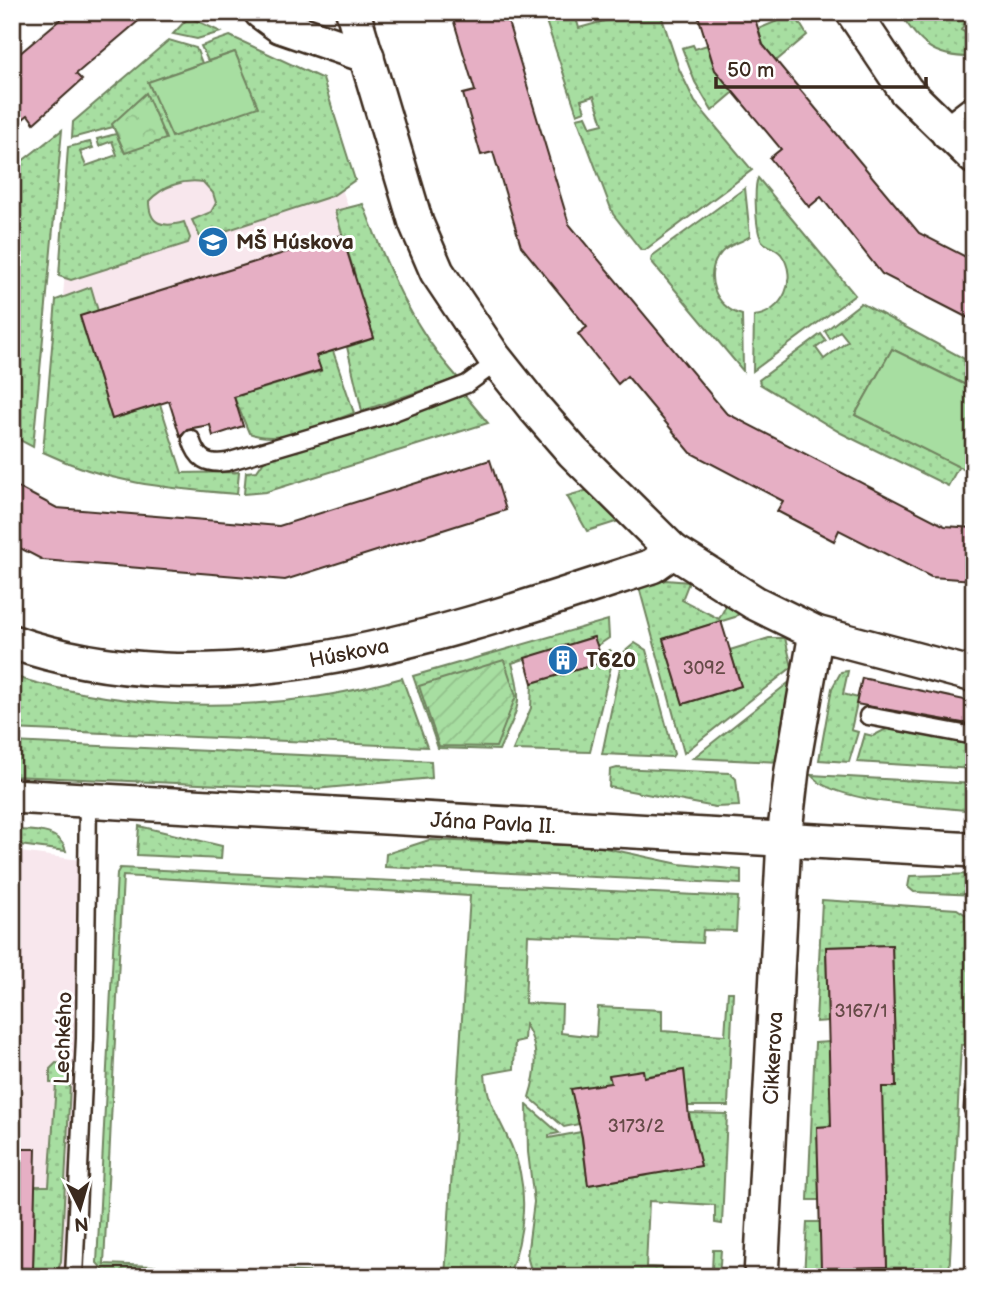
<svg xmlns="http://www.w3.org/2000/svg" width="986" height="1289" font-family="'Balsamiq Sans',sans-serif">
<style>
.built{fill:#f8e7ed}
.grass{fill:url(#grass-dots);stroke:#718460;stroke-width:2}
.forest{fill:url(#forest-crowns);stroke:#718460;stroke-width:2}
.garden{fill:url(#garden-furrows);stroke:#718460;stroke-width:2}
.pitch{fill:#a7dea1;stroke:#718460;stroke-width:2}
.building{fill:#e6afc4;stroke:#3b2a1e;stroke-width:2}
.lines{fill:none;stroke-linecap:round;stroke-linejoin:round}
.lane-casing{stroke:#3b2a1e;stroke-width:21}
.street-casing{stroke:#3b2a1e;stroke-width:38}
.lane{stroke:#fff;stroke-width:16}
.street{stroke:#fff;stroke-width:33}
.labels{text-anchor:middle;stroke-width:6;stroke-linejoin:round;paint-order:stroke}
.number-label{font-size:18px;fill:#664b48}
.poi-label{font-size:21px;font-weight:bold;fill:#3b2a1e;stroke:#fff;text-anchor:start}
.street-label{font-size:21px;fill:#3b2a1e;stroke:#fff}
</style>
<defs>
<pattern id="grass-dots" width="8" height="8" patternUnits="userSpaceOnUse" patternTransform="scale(1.75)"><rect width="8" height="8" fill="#a7dea1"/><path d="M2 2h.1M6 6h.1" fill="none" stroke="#91bf8a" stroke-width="1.8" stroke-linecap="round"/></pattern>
<pattern id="forest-crowns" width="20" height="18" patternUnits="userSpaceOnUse" patternTransform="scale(1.75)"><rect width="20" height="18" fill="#a7dea1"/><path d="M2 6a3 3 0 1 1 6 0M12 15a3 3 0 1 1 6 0" fill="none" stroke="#91bf8a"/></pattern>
<pattern id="garden-furrows" width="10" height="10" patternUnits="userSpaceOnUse" patternTransform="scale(1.75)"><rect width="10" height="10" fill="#a7dea1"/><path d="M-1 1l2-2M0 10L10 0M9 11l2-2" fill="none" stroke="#91bf8a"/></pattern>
</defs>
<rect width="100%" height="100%" fill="#fff"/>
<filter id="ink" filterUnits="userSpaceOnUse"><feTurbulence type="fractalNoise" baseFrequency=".0143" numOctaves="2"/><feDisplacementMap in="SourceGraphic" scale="14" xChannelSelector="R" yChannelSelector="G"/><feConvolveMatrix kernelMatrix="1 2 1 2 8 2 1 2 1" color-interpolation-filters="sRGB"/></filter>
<g filter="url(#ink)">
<g class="built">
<polygon points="318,115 348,207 374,338 112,419 63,296 72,192"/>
<polygon points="12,851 88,861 74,1277 12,1277"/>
</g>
<g class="grass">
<polygon points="543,12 565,12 567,20 576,18 579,28 615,18 614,12 660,12 679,69 695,102 752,170 645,250 641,250 613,214 577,118 586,116 591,127 603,124 594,96 581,100 585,111 577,114"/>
<path d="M899 12H964L974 17V24L966 21 961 30 974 37V57C932 58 921 44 899 12Z"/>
<polygon points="794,14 807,35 776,61 763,45 758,29"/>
<polygon points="188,18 191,18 221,32 197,39 173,34"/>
<path d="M230 36 323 79 355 180 332 196 201 239 192 220 211 212 216 203 213 193 203 182C183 179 163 186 149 201 149 225 163 228 184 222L190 238 188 243 71 280 59 276 68 147 90 142 93 148 80 152 86 166 117 155 112 141 99 146 97 139 116 134 125 153 112 124 113 127 72 138 73 122 169 40 196 48 202 63 149 82 235 52 208 61 201 46Z"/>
<polygon points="693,45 695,49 707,45 712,61 733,54 739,65 723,79 733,93 712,111 695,82 682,48"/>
<polygon points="62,130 33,447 12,436 12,406 17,404 12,348 12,169"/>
<path d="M758 178 855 295 753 371 754 316C783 313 799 278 781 254 776 248 767 246 763 242 755 234 754 186 758 178Z"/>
<path d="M745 188 750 236C742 243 729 243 721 253 702 274 715 308 742 315L743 371 651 261 652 256Z"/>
<path d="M363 204C388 269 411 326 458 378L362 411 347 347 374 338 362 298 333 306 326 284 355 275 335 211Z"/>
<path d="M91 287 98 311 80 317 112 419 160 404 182 473 239 472 237 494C164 488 110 484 43 452L56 300Z"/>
<polygon points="861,303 974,364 974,389 892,349 855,415 959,466 948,486 841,433 760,384 759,380 821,334 826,341 816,348 824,359 848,341 840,331 830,339 825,331"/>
<path d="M333 351 354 413C322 424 282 446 249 433L234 397 321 371 316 356Z"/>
<polygon points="463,393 488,423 266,492 244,494 246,472 257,471 266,458"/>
<polygon points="592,489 619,521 587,531 567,496"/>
<polygon points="666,580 689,582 682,600 719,619 728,602 742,611 735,617 663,639 683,704 741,686 730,650 769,638 785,638 792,667 684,753 639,587"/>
<path d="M608 620 609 638 597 646 593 637 512 663C525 705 516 712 499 750L438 748 413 676Z"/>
<polygon points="635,643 646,650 674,754 672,757 602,754 623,653"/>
<polygon points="610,650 614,654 590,752 513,750 531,708 532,683 602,662 599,654"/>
<polygon points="848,671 843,694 858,698 851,730 858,732 849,762 819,760 832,688 841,672"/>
<path d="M12 676C137 714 278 714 402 678L427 747 12 729Z"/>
<polygon points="792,680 780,762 693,758"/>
<polygon points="888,728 974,743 974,769 857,762 865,734 873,736"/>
<polygon points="12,742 431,761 432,778 315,789 12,776"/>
<polygon points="617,768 730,773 736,779 739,806 715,807 609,787 610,770"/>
<path d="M811 775 974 784V811C936 806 834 804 811 775Z"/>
<polygon points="139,826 222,846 221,859 137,855"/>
<path d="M12 830C32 831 60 828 66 851L12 844Z"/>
<polygon points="429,840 596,846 679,864 741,870 741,884 385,867 386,854"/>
<path d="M120 868 738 897 736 931 703 930 702 943 528 935 525 1003 562 1005 561 1033 596 1037 598 1007 662 1010V1031L725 1035 728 992H733L728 1106H688L684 1070 644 1077 643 1070 609 1076 611 1083 572 1089 579 1124 564 1127 529 1097C537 1072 540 1047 525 1024L524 1040 515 1042 514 1069 485 1074C487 1102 500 1120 511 1145 530 1186 525 1236 508 1277H445L470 896 123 876 104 1264 425 1277H195L105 1272 97 1263 117 873Z"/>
<polygon points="974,874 974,895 914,892 908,887 910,876"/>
<polygon points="822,900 957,909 969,917 974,932 970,1044 961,1045 949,1277 804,1277 807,1222 820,1222 887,1266 883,1125 818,1127 819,1200 808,1200 815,1043 829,1042 830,1089 896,1086 892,945 826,947 828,1021 816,1022"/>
<polygon points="56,1063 71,1065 61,1261 56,1277 25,1277 25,1269 33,1269 35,1211 12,1210 34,1186 49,1186 56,1083 50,1083 50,1069"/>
<polygon points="527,1105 559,1133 549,1135 549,1138 581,1132 588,1185 700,1166 689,1113 727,1114 722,1224 715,1223 715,1205 649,1201 646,1267 712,1270 713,1250 721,1250 719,1277 533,1277 527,1256 534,1202 528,1152"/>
</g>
<polygon class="forest" points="146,93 166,139 125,153 112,124"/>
<polygon class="garden" points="504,660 516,696 496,747 439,746 419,686"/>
<g class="pitch">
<polygon points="235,52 258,107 172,137 148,82"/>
<polygon points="892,349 974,389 974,459 967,471 855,415"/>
</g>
<g class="building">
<polygon points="69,12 149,12 76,74 82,80 34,123 28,115 12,128 12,60"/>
<polygon points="451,12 505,12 569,224 726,413 945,526 974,528 974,580 931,577 839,530 834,541 777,511 783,501 691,453 627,376 618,384 578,334 587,327 521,246 493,152 481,155 463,94 475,91"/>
<polygon points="697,12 753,12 763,45 919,233 974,261 974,321 882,274 821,197 809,207 770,158 781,149 715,70"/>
<polygon points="342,235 374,338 316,356 321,370 234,397 243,426 213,436 210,425 187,429 180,436 169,401 112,419 80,316"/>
<polygon points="490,460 506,510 285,580 43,560 12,544 12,484 57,508 279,526"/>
<polygon points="721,621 741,686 683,704 663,639"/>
<polygon points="594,637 603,662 532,683 525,658"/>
<polygon points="862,678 974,702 974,725 856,704"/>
<polygon points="892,945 896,1087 882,1087 887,1267 821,1269 817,1127 831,1126 826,947"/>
<polygon points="643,1070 644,1077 684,1070 689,1117 701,1166 588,1185 582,1137 571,1089 611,1083 609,1075"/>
<polygon points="12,1149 36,1149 33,1269 12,1268"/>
</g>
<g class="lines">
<g class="lane-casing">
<g id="lane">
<path d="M191 439C197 459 206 465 227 462L386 415 467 384 497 362"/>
<polyline points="868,716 974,736"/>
<polyline points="973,1109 974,1093"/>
<polyline points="74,1277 85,1038 88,800"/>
</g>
</g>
<g class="street-casing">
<g id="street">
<polyline points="261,12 280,26 367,56"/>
<polyline points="353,12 416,223 437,272 494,357 533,406 573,452 673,551"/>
<polyline points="853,12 906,91 974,157"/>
<polyline points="948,133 974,113"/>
<path d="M12 642C224 715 450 632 652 566L673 551 755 603 816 633 974 675"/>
<polyline points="12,796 974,850"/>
<polyline points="761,1277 784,839 792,770 816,633"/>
</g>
</g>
<use href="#lane" class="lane"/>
<use href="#street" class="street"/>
</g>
</g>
<defs>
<g id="school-disc" transform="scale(1.575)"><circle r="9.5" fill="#1f6fb2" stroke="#fff"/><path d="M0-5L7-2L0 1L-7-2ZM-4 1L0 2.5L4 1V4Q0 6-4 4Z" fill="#fff"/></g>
<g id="building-disc" transform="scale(1.575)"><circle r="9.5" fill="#1f6fb2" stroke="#fff"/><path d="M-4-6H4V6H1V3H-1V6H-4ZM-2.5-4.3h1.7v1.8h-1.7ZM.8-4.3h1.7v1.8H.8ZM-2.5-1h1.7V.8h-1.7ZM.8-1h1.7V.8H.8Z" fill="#fff"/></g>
</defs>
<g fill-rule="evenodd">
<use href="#school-disc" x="213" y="242"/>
<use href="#building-disc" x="563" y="660"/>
</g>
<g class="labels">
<g class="number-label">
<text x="704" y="674">3092</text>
<text x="861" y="1017">3167/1</text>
<text x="636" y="1132">3173/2</text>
</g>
<g class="poi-label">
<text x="236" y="249">MŠ Húskova</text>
<text x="586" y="667">T620</text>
</g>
<g class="street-label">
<text transform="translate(349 653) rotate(-11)" y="7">Húskova</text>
<text transform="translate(493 823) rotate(3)" y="7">Jána Pavla II.</text>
<text transform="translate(63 1038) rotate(-88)" y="7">Lechkého</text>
<text transform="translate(773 1058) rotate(-87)" y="7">Cikkerova</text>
</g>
</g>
<rect width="986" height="1289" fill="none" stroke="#fff" stroke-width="42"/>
<rect x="21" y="21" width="944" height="1247" fill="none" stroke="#3b2a1e" stroke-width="2.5" filter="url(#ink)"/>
<g transform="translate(80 1208) rotate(175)" stroke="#ffffff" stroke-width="5" paint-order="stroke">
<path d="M0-5L12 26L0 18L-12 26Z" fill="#3b2a1e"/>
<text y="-10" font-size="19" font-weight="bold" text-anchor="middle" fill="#3b2a1e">N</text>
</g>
<path d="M716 77v10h210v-10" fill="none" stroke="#3b2a1e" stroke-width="3.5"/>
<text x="727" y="77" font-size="21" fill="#3b2a1e" stroke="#ffffff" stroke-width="5" paint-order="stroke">50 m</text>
</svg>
